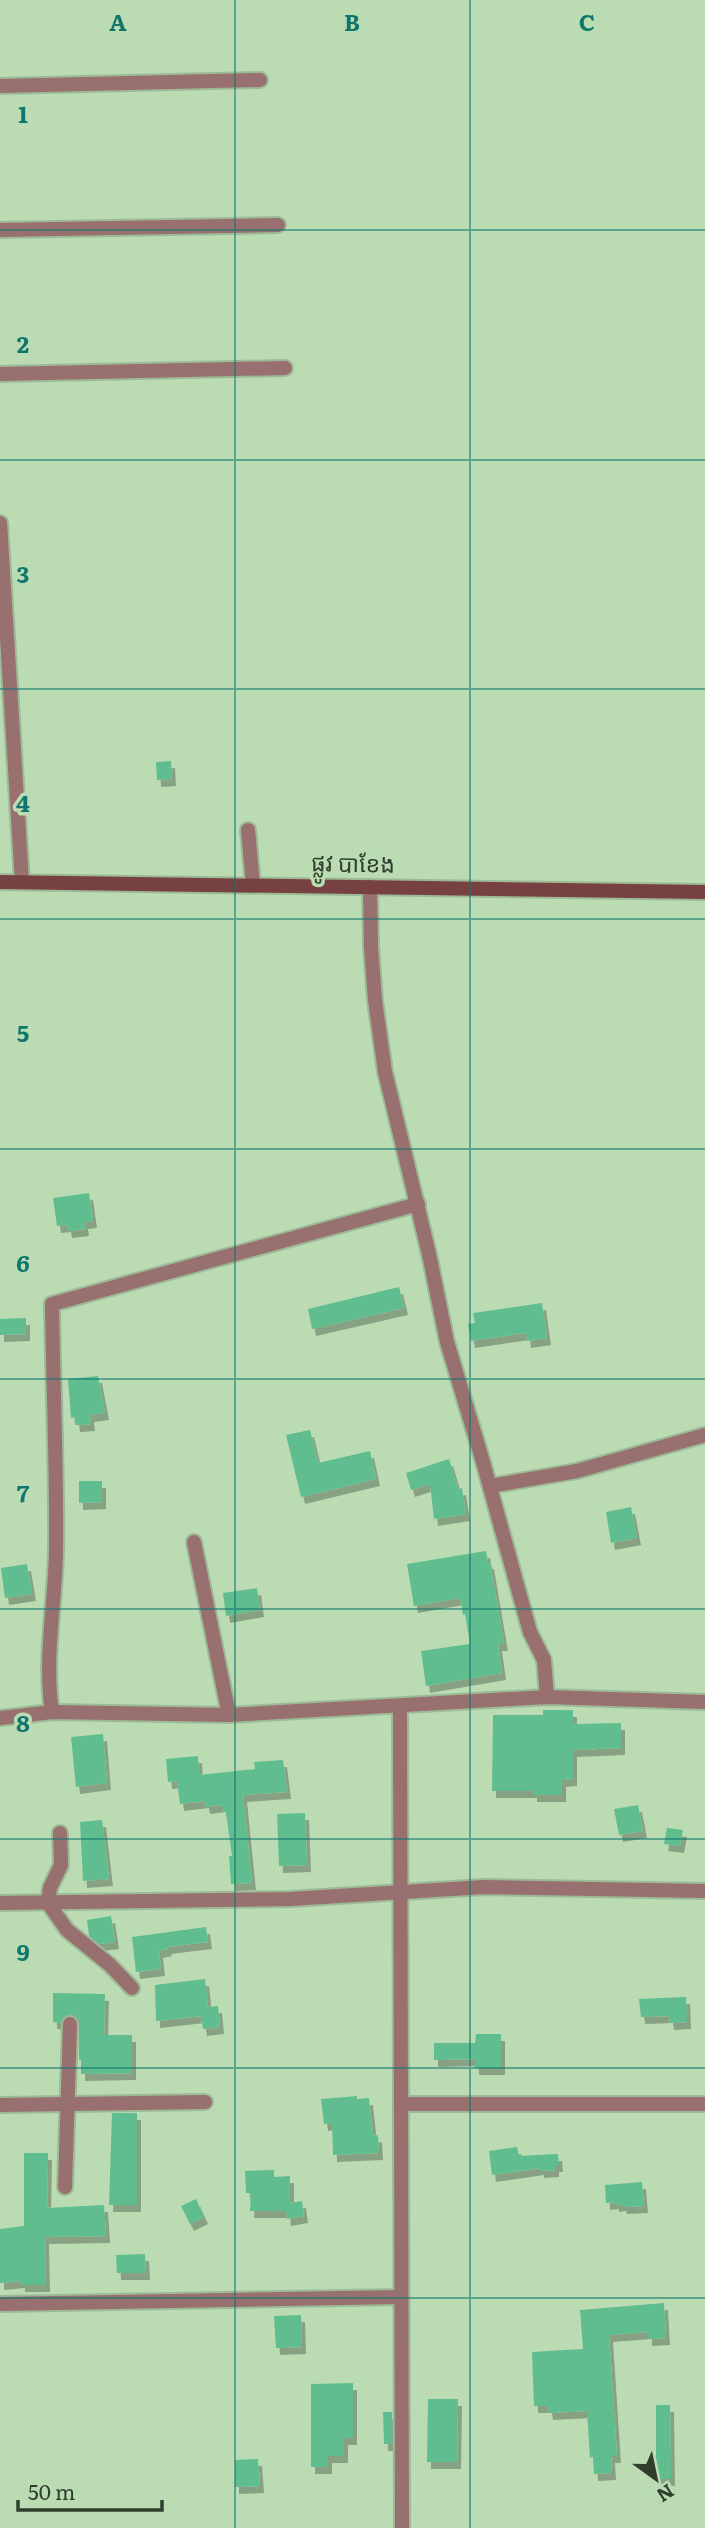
<svg xmlns="http://www.w3.org/2000/svg" width="705" height="2528" font-family="Literata,'Noto Sans Khmer',serif">
<style>
.building{fill:#61bd8f;filter:url(#shadow)}
.lines{fill:none;stroke-linecap:round;stroke-linejoin:round}
.street-casing{stroke:#9db996;stroke-width:18}
.secondary-casing{stroke:#9db996;stroke-width:18}
.street{stroke:#97706f;stroke-width:14}
.secondary{stroke:#784141;stroke-width:14}
.grid{fill:none;stroke:#0f766e;stroke-width:2;stroke-opacity:0.55}
.labels{text-anchor:middle;stroke-width:7;stroke-linejoin:round;paint-order:stroke}
.street-label{font-size:23px;fill:#313e2e;stroke:#bbdcb3}
.grid-label{font-size:23px;text-anchor:middle;font-weight:bold;fill:#0f766e;stroke:#bbdcb3;stroke-width:7;stroke-linejoin:round;paint-order:stroke}
</style>
<defs>
<filter id="shadow"><feDropShadow dx="4" dy="7" stdDeviation="0" flood-color="#0004"/></filter>
</defs>
<rect width="100%" height="100%" fill="#bbdcb3"/>
<g class="building">
<polygon points="171,761 172,779 157,780 156,762"/>
<polygon points="89,1193 93,1221 84,1222 85,1229 68,1231 67,1225 57,1226 53,1198"/>
<polygon points="399,1287 404,1308 312,1329 308,1309"/>
<polygon points="542,1303 547,1338 527,1341 526,1333 471,1341 468,1324 475,1323 473,1313"/>
<polygon points="26,1318 26,1334 0,1335 0,1319"/>
<polygon points="98,1376 105,1413 90,1415 91,1424 76,1425 75,1417 71,1418 68,1379"/>
<polygon points="310,1430 318,1463 370,1451 376,1479 301,1497 286,1435"/>
<polygon points="449,1459 458,1489 462,1488 466,1514 434,1519 430,1484 411,1490 406,1473"/>
<polygon points="79,1481 102,1481 102,1502 79,1503"/>
<polygon points="631,1507 637,1538 611,1543 606,1512"/>
<polygon points="486,1551 488,1562 490,1562 504,1644 498,1644 502,1673 426,1686 421,1651 470,1644 465,1614 463,1615 460,1598 414,1606 407,1564"/>
<polygon points="27,1564 32,1594 5,1598 1,1568"/>
<polygon points="257,1588 260,1610 226,1616 223,1593"/>
<polygon points="543,1710 573,1710 573,1724 621,1723 621,1748 573,1750 573,1779 562,1780 562,1795 533,1795 533,1791 492,1791 493,1715 543,1715"/>
<polygon points="103,1734 107,1783 76,1787 71,1737"/>
<polygon points="198,1756 199,1775 255,1769 254,1762 283,1760 287,1792 243,1795 252,1883 231,1884 229,1856 232,1856 226,1812 223,1812 222,1805 206,1807 205,1801 180,1804 177,1781 168,1782 166,1759"/>
<polygon points="638,1805 643,1831 619,1835 614,1809"/>
<polygon points="305,1813 307,1865 279,1866 277,1814"/>
<polygon points="102,1820 109,1879 83,1881 80,1822"/>
<polygon points="667,1828 683,1830 680,1846 664,1844"/>
<polygon points="111,1916 115,1942 99,1944 89,1936 87,1920"/>
<polygon points="206,1927 208,1942 167,1947 168,1949 159,1951 161,1969 136,1972 132,1937"/>
<polygon points="205,1979 208,2007 218,2006 220,2027 203,2029 201,2016 156,2021 155,1985"/>
<polygon points="53,1993 105,1994 104,2035 132,2035 132,2073 81,2074 81,2060 79,2060 79,2020 70,2014 65,2016 61,2023 53,2022"/>
<polygon points="686,1997 687,2022 670,2023 669,2016 641,2017 639,1999"/>
<polygon points="476,2034 501,2034 501,2068 475,2068 475,2059 434,2060 434,2043 475,2043"/>
<polygon points="357,2096 357,2099 369,2098 373,2136 378,2135 379,2153 333,2155 332,2123 324,2124 321,2099"/>
<polygon points="112,2113 137,2113 137,2205 109,2205"/>
<polygon points="517,2147 519,2156 558,2154 559,2165 555,2165 555,2170 540,2171 540,2168 492,2175 489,2151"/>
<polygon points="24,2153 48,2153 47,2208 104,2205 106,2236 45,2237 46,2285 21,2285 21,2281 0,2283 0,2229 24,2226"/>
<polygon points="274,2170 274,2177 290,2176 290,2203 302,2201 304,2216 287,2219 286,2211 250,2211 251,2193 246,2193 245,2171"/>
<polygon points="642,2182 644,2206 623,2207 622,2204 615,2205 615,2202 606,2203 605,2185"/>
<polygon points="196,2199 204,2217 190,2224 181,2206"/>
<polygon points="145,2254 146,2273 117,2273 116,2255"/>
<polygon points="664,2303 666,2338 648,2339 648,2332 609,2335 617,2456 611,2456 612,2473 594,2474 593,2457 590,2458 587,2411 549,2413 548,2406 534,2406 532,2352 583,2349 580,2310"/>
<polygon points="301,2315 302,2347 276,2348 274,2316"/>
<polygon points="353,2383 353,2438 344,2438 344,2456 328,2456 328,2467 311,2467 311,2384"/>
<polygon points="428,2399 458,2399 457,2462 427,2462"/>
<polygon points="656,2405 670,2405 671,2479 656,2479"/>
<polygon points="383,2412 392,2412 392,2444 384,2444"/>
<polygon points="258,2459 260,2486 235,2487 235,2460"/>
</g>
<g class="lines">
<g class="street-casing">
<g id="street">
<polyline points="0,86 260,80"/>
<polyline points="0,230 278,225"/>
<polyline points="0,374 285,368"/>
<polyline points="0,523 22,882"/>
<polyline points="248,830 253,885"/>
<polyline points="370,887 371,947 375,1000 385,1072 429,1254 447,1342 483,1462 530,1632 544,1660 547,1697"/>
<polyline points="490,1486 577,1471 705,1435"/>
<polyline points="194,1542 229,1715"/>
<polyline points="400,1707 402,2528"/>
<path d="M52 1712C44 1658 55 1606 56 1551 57 1469 53 1386 52 1304L418 1204"/>
<polyline points="0,1718 52,1712 229,1715 547,1697 705,1702"/>
<polyline points="60,1833 61,1865 50,1888 48,1903 67,1930 110,1965 132,1988"/>
<polyline points="0,1903 290,1899 484,1887 705,1891"/>
<polyline points="401,2104 705,2104"/>
<polyline points="0,2105 205,2102"/>
<polyline points="65,2187 70,2024"/>
<polyline points="0,2304 401,2297"/>
</g>
</g>
<g class="secondary-casing">
<polyline id="secondary" points="0,882 705,892"/>
</g>
<use href="#street" class="street"/>
<use href="#secondary" class="secondary"/>
</g>
<path class="grid" d="M235 0V2528M470 0V2528M0 230H705M0 460H705M0 689H705M0 919H705M0 1149H705M0 1379H705M0 1609H705M0 1839H705M0 2068H705M0 2298H705"/>
<g class="labels">
<g class="street-label">
<text transform="translate(353 864) rotate(1)" y="8">ផ្លូវ បាខែង</text>
</g>
</g>
<g class="grid-label">
<text x="118" y="31">A</text>
<text x="352" y="31">B</text>
<text x="587" y="31">C</text>
<text x="23" y="123">1</text>
<text x="23" y="353">2</text>
<text x="23" y="583">3</text>
<text x="23" y="812">4</text>
<text x="23" y="1042">5</text>
<text x="23" y="1272">6</text>
<text x="23" y="1502">7</text>
<text x="23" y="1732">8</text>
<text x="23" y="1961">9</text>
</g>
<g transform="translate(656 2479) rotate(147)" stroke="#bbdcb3" stroke-width="5" paint-order="stroke">
<path d="M0-5L12 26L0 18L-12 26Z" fill="#313e2e"/>
<text y="-10" font-size="19" font-weight="bold" text-anchor="middle" fill="#313e2e">N</text>
</g>
<path d="M18 2500v10h144v-10" fill="none" stroke="#313e2e" stroke-width="3.5"/>
<text x="28" y="2500" font-size="21" fill="#313e2e" stroke="#bbdcb3" stroke-width="5" paint-order="stroke">50 m</text>
</svg>
